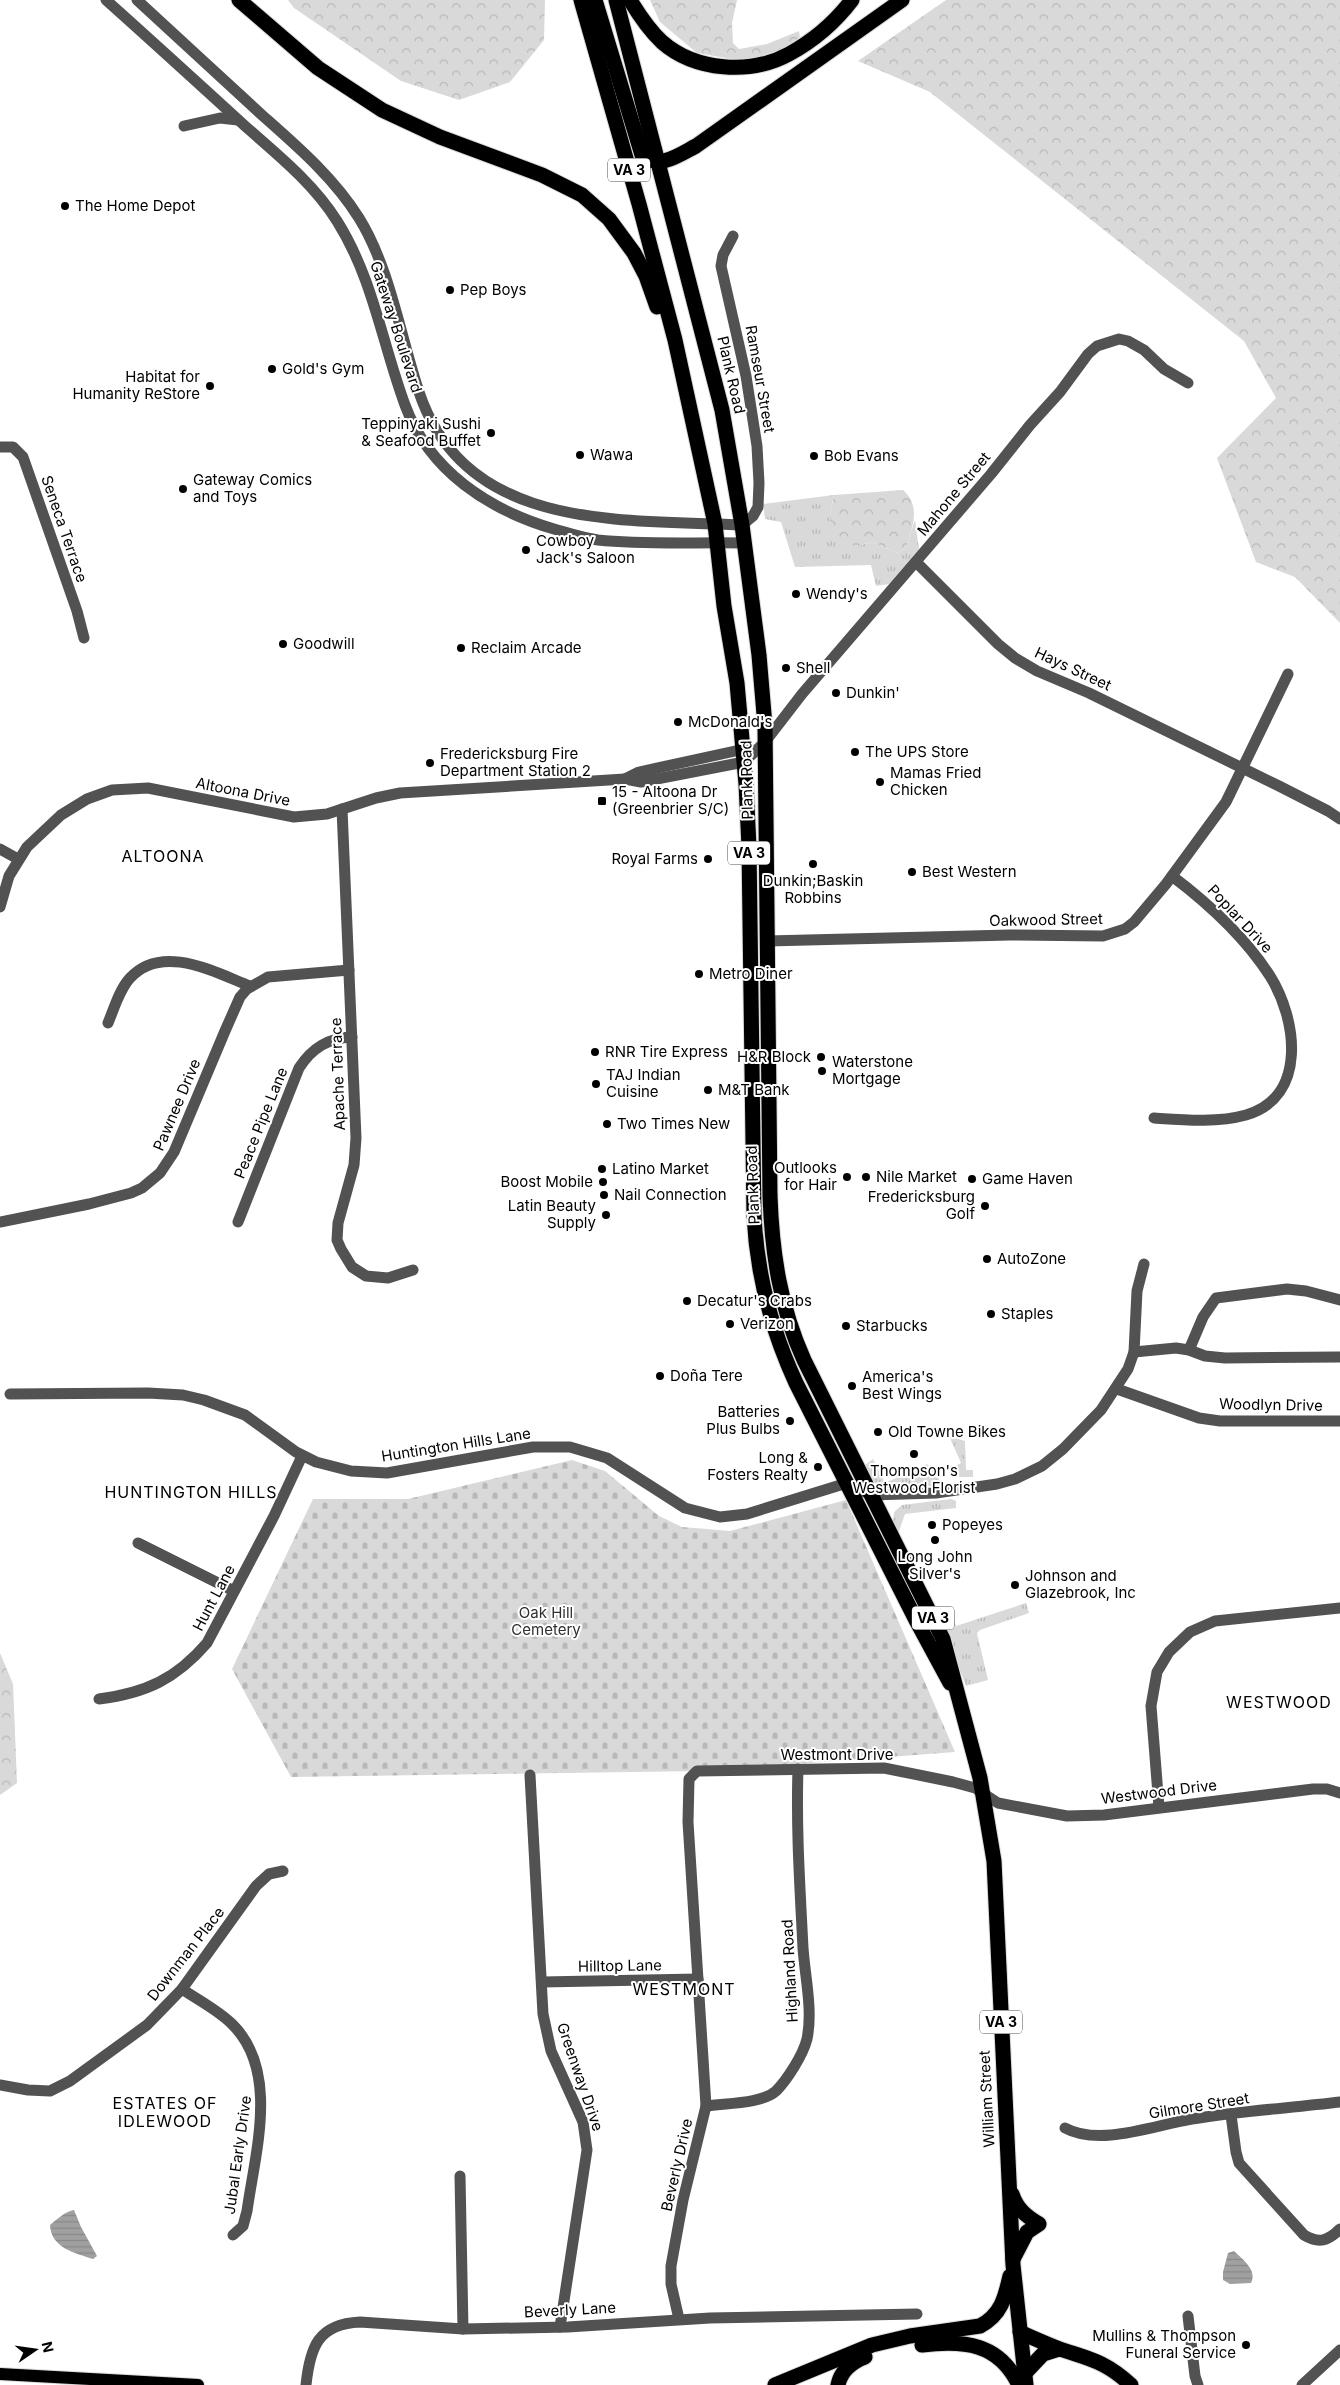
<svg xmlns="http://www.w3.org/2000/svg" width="1340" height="2385" font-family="Inter,sans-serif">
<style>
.grass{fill:url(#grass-tufts)}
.forest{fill:url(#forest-crowns)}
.cemetery{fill:url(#cemetery-stones)}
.water{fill:url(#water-rules)}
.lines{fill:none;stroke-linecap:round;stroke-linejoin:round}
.major-casing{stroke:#dbdbdb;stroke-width:14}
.highway-casing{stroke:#dbdbdb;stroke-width:17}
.minor{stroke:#525252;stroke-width:11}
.major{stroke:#000;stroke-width:12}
.highway{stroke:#000;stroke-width:15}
.poi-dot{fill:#000;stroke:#fff;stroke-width:2}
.labels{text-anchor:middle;stroke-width:4;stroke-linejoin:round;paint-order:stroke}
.shield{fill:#fff;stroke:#4c4c4c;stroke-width:1}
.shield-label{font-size:14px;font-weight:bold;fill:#000}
.poi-label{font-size:15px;fill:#000;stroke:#fff;text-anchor:start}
.street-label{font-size:15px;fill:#000;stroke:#fff}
.park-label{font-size:15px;fill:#303030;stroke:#fff}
.neighbourhood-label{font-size:16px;letter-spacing:1px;fill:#000;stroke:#fff}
</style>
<defs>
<pattern id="grass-tufts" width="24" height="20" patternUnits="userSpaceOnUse" patternTransform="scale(1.25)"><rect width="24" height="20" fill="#d9d9d9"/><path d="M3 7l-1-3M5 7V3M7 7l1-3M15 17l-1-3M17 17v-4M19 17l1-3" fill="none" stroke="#b8b8b8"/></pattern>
<pattern id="forest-crowns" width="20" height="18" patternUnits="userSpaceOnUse" patternTransform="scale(1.25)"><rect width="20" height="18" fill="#d9d9d9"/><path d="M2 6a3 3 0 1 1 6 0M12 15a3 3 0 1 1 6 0" fill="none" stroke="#b8b8b8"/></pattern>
<pattern id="cemetery-stones" width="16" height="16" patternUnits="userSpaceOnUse" patternTransform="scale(1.25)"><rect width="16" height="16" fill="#d9d9d9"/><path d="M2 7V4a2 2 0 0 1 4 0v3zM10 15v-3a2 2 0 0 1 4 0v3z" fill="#b8b8b8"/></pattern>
<pattern id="water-rules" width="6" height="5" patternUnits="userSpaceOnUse" patternTransform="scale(1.25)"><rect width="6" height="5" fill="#a0a0a0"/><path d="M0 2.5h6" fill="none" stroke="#888"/></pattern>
</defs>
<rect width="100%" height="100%" fill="#fff"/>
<g class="grass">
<polygon points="834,495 830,515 855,546 873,542 897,553 906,547 915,520 919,549 889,584 876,586 871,565 795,567 781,522 765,519 763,504"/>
<polygon points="947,1431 955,1438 965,1441 966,1470 973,1470 973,1477 959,1477 954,1467 961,1463"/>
<polygon points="873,1459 885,1483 927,1464 939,1477 939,1483 934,1486 881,1487 874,1482 865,1465"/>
<polygon points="951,1499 956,1501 956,1508 905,1514 898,1534 893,1522 894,1512 902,1505"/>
<polygon points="1026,1603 1029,1613 980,1630 977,1633 988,1680 966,1686 940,1618 951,1613 956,1626"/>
</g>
<g class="forest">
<polygon points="288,0 545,0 544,40 510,82 459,100 401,81 294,8"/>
<polygon points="650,0 737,0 732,23 733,43 739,49 767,44 799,31 800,37 789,46 753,60 732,59 697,53 660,22"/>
<polygon points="946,0 1340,0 1340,623 1295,577 1256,562 1217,458 1276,398 1244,341 930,92 858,61"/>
<path d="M903 490C921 506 913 527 906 547L897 553 873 542 855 546 843 542 835 532 830 515 834 495Z"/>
<polygon points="0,1653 13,1684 17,1783 0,1795"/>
</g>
<polygon class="cemetery" points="572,1460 605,1471 659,1516 682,1527 730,1531 846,1500 955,1752 702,1771 291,1777 232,1669 313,1499 408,1499"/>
<g class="water">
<path d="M74 2210 81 2227 97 2256 93 2259C75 2253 51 2248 50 2225 57 2219 66 2211 74 2210Z"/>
<path d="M1234 2251C1242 2259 1258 2270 1251 2283L1230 2284 1223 2280V2272L1228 2253Z"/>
</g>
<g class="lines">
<g class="major-casing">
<polyline id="major" points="0,2374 198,2385"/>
</g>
<g class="highway-casing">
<g id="highway">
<polyline points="239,0 318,68 382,110 440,137 542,175 582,195 609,219 634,253 646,276 657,307"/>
<path d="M581 0 639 204 675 340 715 524 724 606 737 683 746 784 749 847 754 1216C757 1276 771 1329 796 1383L917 1622 950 1683"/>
<path d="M595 0 642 155C659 170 679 155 696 146L902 0"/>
<path d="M616 0 722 410 742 525 759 655 765 726 770 1196C772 1253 780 1307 804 1360L943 1639 980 1778 994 1861 1013 2265 1026 2385"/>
<path d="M630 0C639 15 649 30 662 42 695 71 751 75 789 54 813 41 836 21 852 0"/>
<path d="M1012 2194C1017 2209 1026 2216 1039 2224L1027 2232 1013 2259"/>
<path d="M1020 2332C1032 2338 1045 2343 1057 2348 1088 2359 1104 2360 1131 2385"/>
<path d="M922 2345C964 2340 999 2343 1019 2385"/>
<polyline points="1025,2373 1043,2354 1059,2349"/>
<path d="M775 2385 872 2345 910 2336 980 2326C1001 2315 1005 2298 1010 2276"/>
<path d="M838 2385C841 2370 852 2362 865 2357"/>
</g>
</g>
<g class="minor">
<path d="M106 0C153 42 199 84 245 126 278 155 314 184 337 221 373 278 382 343 405 405 429 471 489 510 554 529 568 533 583 538 598 540 646 545 696 542 744 543"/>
<path d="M137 0C179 39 221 77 263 116 298 147 334 178 359 218 390 268 400 335 419 392 466 533 624 519 742 525L753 516 758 507 759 483 757 446 746 376 721 266 723 255 733 236"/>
<polyline points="184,126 220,118 238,120"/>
<polyline points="0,447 13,447 23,457 77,611 84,638"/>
<polyline points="916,562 998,644 1015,658 1037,671 1089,693 1279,786 1328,811 1340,819"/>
<polyline points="625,779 639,772 749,748"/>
<polyline points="342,809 356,1138 354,1165 338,1223 337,1240 341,1249 352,1267 366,1276 388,1278 413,1270"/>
<polyline points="0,849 18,859"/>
<polyline points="0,907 9,876 27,847 61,815 87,799 112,790 148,788 294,817 327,814 376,798 400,793 625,779 641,782 744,762 765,742 802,694 991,474 1030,425 1060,392 1088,354 1097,346 1119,339 1128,341 1144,350 1164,369 1188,383"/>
<polyline points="767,941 1010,935 1103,936 1125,929 1134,922 1166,884 1226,802 1288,674"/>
<path d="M108 1023C114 1009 119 990 130 978 162 943 214 972 250 986"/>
<path d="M1154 1118C1184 1120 1217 1123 1246 1115 1308 1097 1297 1019 1270 976 1245 937 1209 904 1172 876"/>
<polyline points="0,1222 89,1204 131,1193 142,1188 160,1173 174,1152 225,1031 240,997 247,989 268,977 349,970"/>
<path d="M238 1222 299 1068C312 1048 328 1038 352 1037"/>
<polyline points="1189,1350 1203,1317 1216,1298 1287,1289 1306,1291 1340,1300"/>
<polyline points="1134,1352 1176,1348 1189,1350 1205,1356 1225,1358 1340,1357"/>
<polyline points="1117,1389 1199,1418 1220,1421 1340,1421"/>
<polyline points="10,1394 148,1393 183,1395 204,1400 245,1415 296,1452 316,1462 351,1471 387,1473 533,1447 570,1447 607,1458 685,1508 720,1517 747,1514 847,1483 871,1495 936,1493 997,1484 1015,1479 1042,1466 1063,1449 1101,1410 1128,1369 1134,1352 1137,1291 1144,1264"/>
<polyline points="138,1543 234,1591"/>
<path d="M99 1699C146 1693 176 1679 207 1643L274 1516 302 1456"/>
<polyline points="530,1775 543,2014 551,2051 583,2122 587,2150 560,2327"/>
<polyline points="1159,1807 1151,1706 1157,1672 1169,1652 1190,1632 1215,1621 1340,1608"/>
<polyline points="542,1982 698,1979"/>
<path d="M182 1989C198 2000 218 2010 232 2024 280 2071 255 2153 247 2211L243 2226 233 2235"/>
<polyline points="0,2085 28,2090 50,2091 70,2081 147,2025 182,1989 256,1886 269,1874 283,1871"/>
<path d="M706 2106C725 2103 762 2104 776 2091 787 2080 803 2055 807 2039 813 2010 805 1977 803 1948 800 1888 796 1829 798 1769"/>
<path d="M1231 2115 1236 2152 1239 2163 1304 2235C1319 2244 1328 2241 1340 2229"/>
<path d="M1065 2128C1100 2147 1155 2125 1192 2119 1240 2111 1291 2108 1340 2102"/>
<polyline points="460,2176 463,2329"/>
<polyline points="1188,2316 1195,2376 1198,2385"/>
<polyline points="679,2319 671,2284 671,2266 683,2200 706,2106 688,1822 689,1779 697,1771 884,1768 953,1782 975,1788 998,1803 1067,1816 1104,1815 1313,1789 1327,1789 1340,1793"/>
<path d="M306 2385C310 2347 318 2324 360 2322L463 2329 568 2327 710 2318 917 2314"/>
<polyline points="1302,2385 1340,2350"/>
</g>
<use href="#major" class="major"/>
<use href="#highway" class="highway"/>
</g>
<g class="poi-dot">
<circle cx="65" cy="206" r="5"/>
<circle cx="450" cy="290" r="5"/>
<circle cx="272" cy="369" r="5"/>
<circle cx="210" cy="386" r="5"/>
<circle cx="491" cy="433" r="5"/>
<circle cx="580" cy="455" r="5"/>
<circle cx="814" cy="456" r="5"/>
<circle cx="183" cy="489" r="5"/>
<circle cx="526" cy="550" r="5"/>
<circle cx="796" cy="594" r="5"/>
<circle cx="283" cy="644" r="5"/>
<circle cx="461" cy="648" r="5"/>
<circle cx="786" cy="668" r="5"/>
<circle cx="836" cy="693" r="5"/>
<circle cx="678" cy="722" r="5"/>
<circle cx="855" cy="752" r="5"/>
<circle cx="430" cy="763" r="5"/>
<circle cx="880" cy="782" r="5"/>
<rect x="597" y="796" width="10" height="10" rx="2.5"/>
<circle cx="708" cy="859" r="5"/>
<circle cx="813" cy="864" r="5"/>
<circle cx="912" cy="872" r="5"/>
<circle cx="699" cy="974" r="5"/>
<circle cx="595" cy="1052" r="5"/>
<circle cx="821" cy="1057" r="5"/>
<circle cx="822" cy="1071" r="5"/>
<circle cx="596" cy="1084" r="5"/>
<circle cx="708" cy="1090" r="5"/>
<circle cx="607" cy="1124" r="5"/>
<circle cx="602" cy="1169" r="5"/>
<circle cx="847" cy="1177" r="5"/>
<circle cx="866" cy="1177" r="5"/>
<circle cx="972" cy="1179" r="5"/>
<circle cx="603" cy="1182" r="5"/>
<circle cx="604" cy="1195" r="5"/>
<circle cx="985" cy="1206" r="5"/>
<circle cx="606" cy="1215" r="5"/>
<circle cx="987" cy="1259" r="5"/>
<circle cx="687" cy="1301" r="5"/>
<circle cx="991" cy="1314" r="5"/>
<circle cx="730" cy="1324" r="5"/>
<circle cx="846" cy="1326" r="5"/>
<circle cx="660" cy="1376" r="5"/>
<circle cx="852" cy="1386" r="5"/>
<circle cx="790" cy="1421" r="5"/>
<circle cx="878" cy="1432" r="5"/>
<circle cx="914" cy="1454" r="5"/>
<circle cx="818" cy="1467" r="5"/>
<circle cx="932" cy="1525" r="5"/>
<circle cx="935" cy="1540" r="5"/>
<circle cx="1015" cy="1585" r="5"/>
<circle cx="1246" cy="2345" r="5"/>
</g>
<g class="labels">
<g class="shield">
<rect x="608" y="158.5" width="42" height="23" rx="4"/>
<rect x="728" y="841.5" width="42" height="23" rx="4"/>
<rect x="912" y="1606.5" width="42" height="23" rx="4"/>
<rect x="980" y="2010.5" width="42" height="23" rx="4"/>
</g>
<g class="shield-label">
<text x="629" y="175">VA 3</text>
<text x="749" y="858">VA 3</text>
<text x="933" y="1623">VA 3</text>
<text x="1001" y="2027">VA 3</text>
</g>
<g class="poi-label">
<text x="75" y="211">The Home Depot</text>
<text x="460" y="295">Pep Boys</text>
<text x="282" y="374">Gold's Gym</text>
<text x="200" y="382" text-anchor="end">Habitat for<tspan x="200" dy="17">Humanity ReStore</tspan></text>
<text x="481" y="429" text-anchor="end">Teppinyaki Sushi<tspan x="481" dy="17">&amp; Seafood Buffet</tspan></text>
<text x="590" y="460">Wawa</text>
<text x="824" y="461">Bob Evans</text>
<text x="193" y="485">Gateway Comics<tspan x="193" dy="17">and Toys</tspan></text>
<text x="536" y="546">Cowboy<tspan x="536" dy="17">Jack's Saloon</tspan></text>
<text x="806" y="599">Wendy's</text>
<text x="293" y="649">Goodwill</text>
<text x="471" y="653">Reclaim Arcade</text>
<text x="796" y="673">Shell</text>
<text x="846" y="698">Dunkin'</text>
<text x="688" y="727">McDonald's</text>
<text x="865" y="757">The UPS Store</text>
<text x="440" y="759">Fredericksburg Fire<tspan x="440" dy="17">Department Station 2</tspan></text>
<text x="890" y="778">Mamas Fried<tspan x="890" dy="17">Chicken</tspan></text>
<text x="612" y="797">15 - Altoona Dr<tspan x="612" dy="17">(Greenbrier S/C)</tspan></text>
<text x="698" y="864" text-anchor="end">Royal Farms</text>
<text x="922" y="877">Best Western</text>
<text x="813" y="886" text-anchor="middle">Dunkin;Baskin<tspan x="813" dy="17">Robbins</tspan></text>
<text x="709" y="979">Metro Diner</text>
<text x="605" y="1057">RNR Tire Express</text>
<text x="811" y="1062" text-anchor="end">H&amp;R Block</text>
<text x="832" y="1067">Waterstone<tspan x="832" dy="17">Mortgage</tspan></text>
<text x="606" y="1080">TAJ Indian<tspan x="606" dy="17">Cuisine</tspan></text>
<text x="718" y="1095">M&amp;T Bank</text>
<text x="617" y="1129">Two Times New</text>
<text x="837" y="1173" text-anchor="end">Outlooks<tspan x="837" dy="17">for Hair</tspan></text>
<text x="612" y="1174">Latino Market</text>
<text x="876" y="1182">Nile Market</text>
<text x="982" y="1184">Game Haven</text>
<text x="593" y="1187" text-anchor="end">Boost Mobile</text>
<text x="614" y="1200">Nail Connection</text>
<text x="975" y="1202" text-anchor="end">Fredericksburg<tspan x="975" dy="17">Golf</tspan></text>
<text x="596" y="1211" text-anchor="end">Latin Beauty<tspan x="596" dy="17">Supply</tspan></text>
<text x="997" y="1264">AutoZone</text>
<text x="697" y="1306">Decatur's Crabs</text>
<text x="1001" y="1319">Staples</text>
<text x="740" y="1329">Verizon</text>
<text x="856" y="1331">Starbucks</text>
<text x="670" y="1381">Doña Tere</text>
<text x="862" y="1382">America's<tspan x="862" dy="17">Best Wings</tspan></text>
<text x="780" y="1417" text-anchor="end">Batteries<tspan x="780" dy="17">Plus Bulbs</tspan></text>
<text x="888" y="1437">Old Towne Bikes</text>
<text x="808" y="1463" text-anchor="end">Long &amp;<tspan x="808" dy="17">Fosters Realty</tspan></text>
<text x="914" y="1476" text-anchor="middle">Thompson's<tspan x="914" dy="17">Westwood Florist</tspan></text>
<text x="942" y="1530">Popeyes</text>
<text x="935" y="1562" text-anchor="middle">Long John<tspan x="935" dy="17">Silver's</tspan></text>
<text x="1025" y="1581">Johnson and<tspan x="1025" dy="17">Glazebrook, Inc</tspan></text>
<text x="1236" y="2341" text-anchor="end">Mullins &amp; Thompson<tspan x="1236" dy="17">Funeral Service</tspan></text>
</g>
<g class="street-label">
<text transform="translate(396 327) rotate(72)" y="5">Gateway Boulevard</text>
<text transform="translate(731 375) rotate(77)" y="5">Plank Road</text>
<text transform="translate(760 379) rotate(80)" y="5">Ramseur Street</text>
<text transform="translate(954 494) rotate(-50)" y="5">Mahone Street</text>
<text transform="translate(64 529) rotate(71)" y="5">Seneca Terrace</text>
<text transform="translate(1073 669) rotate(25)" y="5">Hays Street</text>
<text transform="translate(747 780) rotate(-91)" y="5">Plank Road</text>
<text transform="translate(243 792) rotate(11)" y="5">Altoona Drive</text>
<text transform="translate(1240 919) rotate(47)" y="5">Poplar Drive</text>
<text transform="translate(1046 920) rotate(-1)" y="5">Oakwood Street</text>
<text transform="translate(338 1074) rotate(-92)" y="5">Apache Terrace</text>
<text transform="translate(177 1105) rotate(-67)" y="5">Pawnee Drive</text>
<text transform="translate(261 1123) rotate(-68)" y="5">Peace Pipe Lane</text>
<text transform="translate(753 1185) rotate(-92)" y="5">Plank Road</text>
<text transform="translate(1271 1405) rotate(1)" y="5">Woodlyn Drive</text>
<text transform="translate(456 1445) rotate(-9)" y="5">Huntington Hills Lane</text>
<text transform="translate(214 1598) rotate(-62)" y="5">Hunt Lane</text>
<text x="837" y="1760">Westmont Drive</text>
<text transform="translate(1159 1792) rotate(-7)" y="5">Westwood Drive</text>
<text transform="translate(186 1954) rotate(-52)" y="5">Downman Place</text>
<text transform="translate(620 1966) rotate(-1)" y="5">Hilltop Lane</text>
<text transform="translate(790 1971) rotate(-93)" y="5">Highland Road</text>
<text transform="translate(580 2077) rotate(71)" y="5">Greenway Drive</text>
<text transform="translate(987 2099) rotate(-93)" y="5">William Street</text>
<text transform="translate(1199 2106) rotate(-9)" y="5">Gilmore Street</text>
<text transform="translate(238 2155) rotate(-82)" y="5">Jubal Early Drive</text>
<text transform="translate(677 2165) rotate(-77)" y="5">Beverly Drive</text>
<text transform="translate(570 2310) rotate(-3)" y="5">Beverly Lane</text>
</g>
<g class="park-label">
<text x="546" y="1618">Oak Hill<tspan x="546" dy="17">Cemetery</tspan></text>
</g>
<g class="neighbourhood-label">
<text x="163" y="862">ALTOONA</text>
<text x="191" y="1498">HUNTINGTON HILLS</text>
<text x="1279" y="1708">WESTWOOD</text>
<text x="684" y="1995">WESTMONT</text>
<text x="165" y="2109">ESTATES OF<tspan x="165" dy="18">IDLEWOOD</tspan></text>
</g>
</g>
<g transform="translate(35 2350) rotate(77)" stroke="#ffffff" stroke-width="4" paint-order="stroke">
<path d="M0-4L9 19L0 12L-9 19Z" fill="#000000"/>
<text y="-8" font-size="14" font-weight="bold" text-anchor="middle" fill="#000000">N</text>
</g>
</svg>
